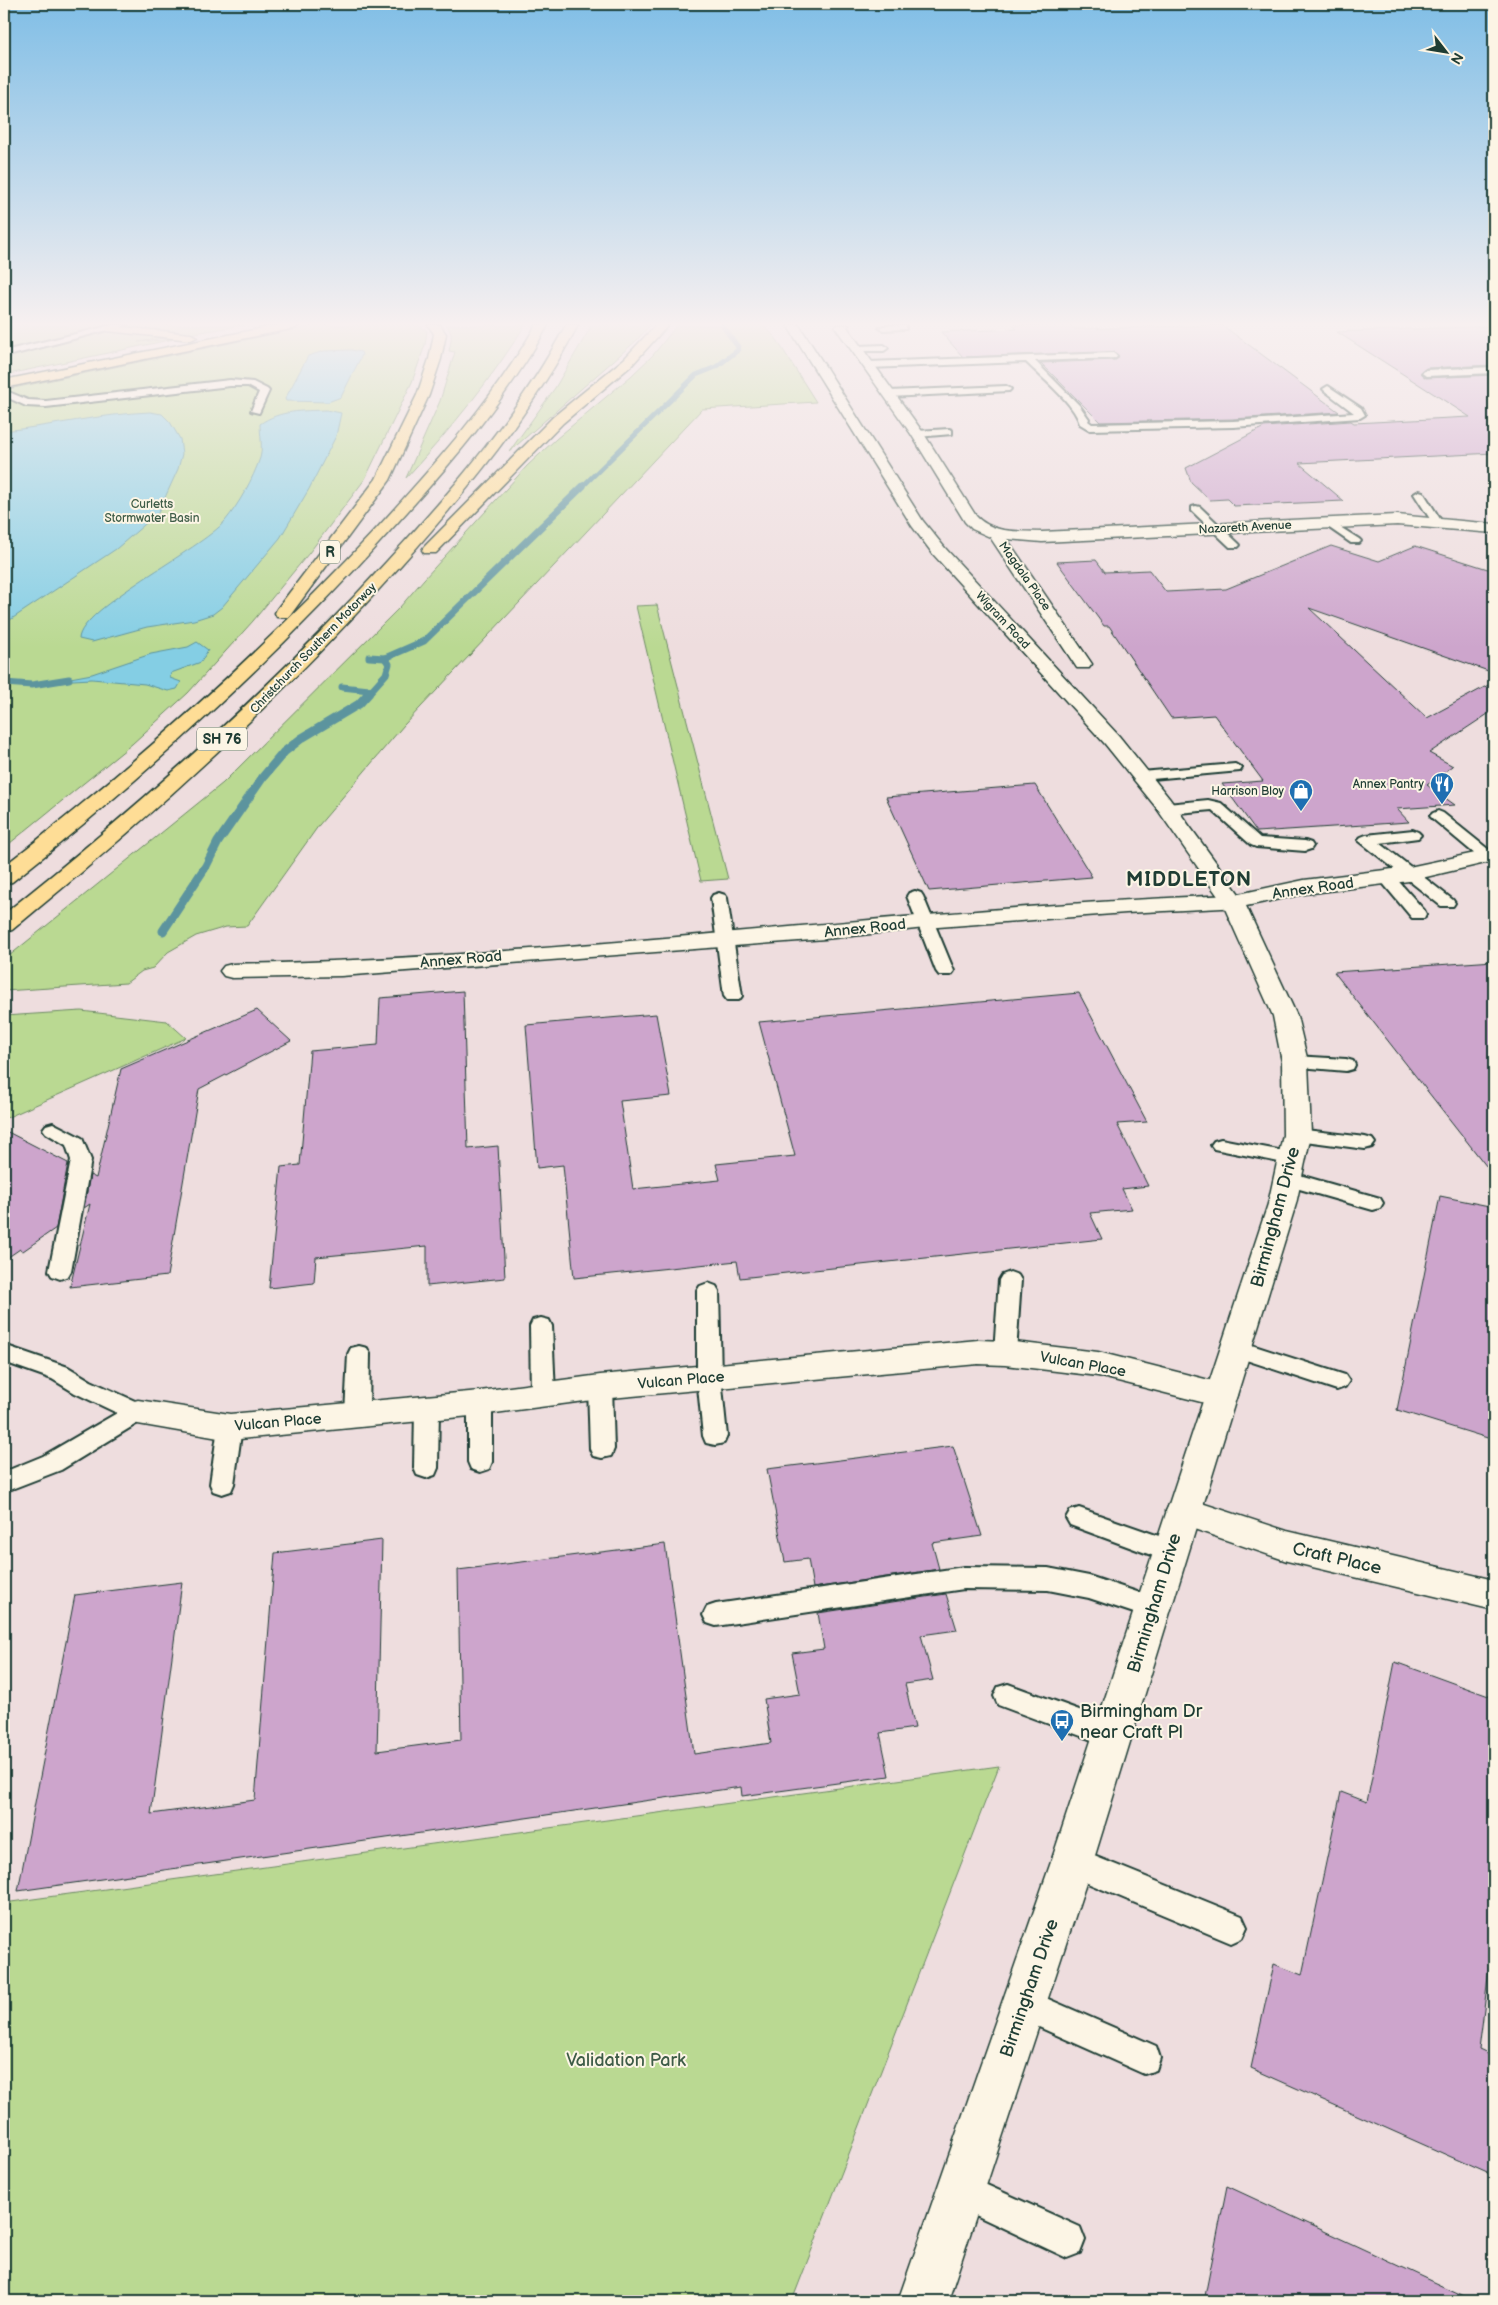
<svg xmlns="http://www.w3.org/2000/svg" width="1498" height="2305" font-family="'Balsamiq Sans',sans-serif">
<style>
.green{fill:#bad992;stroke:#6c8b63}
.water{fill:#84cee4;stroke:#5c949e}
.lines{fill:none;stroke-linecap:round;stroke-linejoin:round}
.stream-far2{stroke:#5c949e;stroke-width:5}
.stream-far1{stroke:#5c949e;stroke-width:7}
.stream{stroke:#5c949e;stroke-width:9}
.building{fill:#cda5cc;stroke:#1f3d34}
.lane-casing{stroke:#1f3d34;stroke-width:4}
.street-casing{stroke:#1f3d34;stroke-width:3}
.secondary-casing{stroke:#1f3d34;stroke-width:3}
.primary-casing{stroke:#1f3d34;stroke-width:3}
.highway-casing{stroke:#1f3d34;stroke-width:3}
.lane{fill:#fcf5e5;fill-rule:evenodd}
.street{fill:#fcf5e5;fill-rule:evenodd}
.secondary{fill:#fcf5e5;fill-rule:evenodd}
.primary{fill:#fedd96;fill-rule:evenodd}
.highway{fill:#fedd96;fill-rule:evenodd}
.labels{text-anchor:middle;stroke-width:4;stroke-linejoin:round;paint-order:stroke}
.far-park-label{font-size:12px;fill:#3e5c47;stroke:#fcf5e5}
.far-street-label{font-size:12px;fill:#1f3d34;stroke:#fcf5e5}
.far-poi-label{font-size:12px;fill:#1f3d34;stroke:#fcf5e5;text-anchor:end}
.shield{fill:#fcf5e5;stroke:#617469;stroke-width:1}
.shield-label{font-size:14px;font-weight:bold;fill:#1f3d34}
.street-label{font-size:15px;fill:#1f3d34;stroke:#fcf5e5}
.near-street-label{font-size:18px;fill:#1f3d34;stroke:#fcf5e5}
.near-poi-label{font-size:18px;fill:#1f3d34;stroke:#fcf5e5;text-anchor:start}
.near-park-label{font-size:18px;fill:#3e5c47;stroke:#fcf5e5}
.district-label{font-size:20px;font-weight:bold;letter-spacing:1px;fill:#1f3d34;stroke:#fcf5e5}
</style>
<rect width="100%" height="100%" fill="#eeddde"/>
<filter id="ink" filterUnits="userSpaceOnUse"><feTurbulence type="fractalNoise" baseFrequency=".02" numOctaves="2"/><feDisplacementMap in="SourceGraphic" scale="10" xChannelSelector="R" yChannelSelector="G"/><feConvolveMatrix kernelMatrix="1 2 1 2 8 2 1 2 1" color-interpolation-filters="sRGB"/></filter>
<g filter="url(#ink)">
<g class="green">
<polygon points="4,325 245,325 138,342 174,339 4,375"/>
<polygon points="317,325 418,325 427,331 425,345 412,382 365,479 309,553 253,621 188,693 132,744 4,848 4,390"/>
<path d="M446 325H525C491 380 450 430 406 478L440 401 455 352 449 351C451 341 454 333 446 325Z"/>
<polygon points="592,325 650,325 637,340 509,452 555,388"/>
<polygon points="677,325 763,325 775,337 816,402 702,409 404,725 319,825 247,926 226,927 196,936 168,952 153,968 142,971 126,983 4,991 4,960 223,783 400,607 424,579 527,466 556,439 631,376 653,355"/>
<polygon points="657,605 728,879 701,881 636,606"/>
<polygon points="81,1011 167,1021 186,1038 4,1119 4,1016"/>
<polygon points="999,1766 792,2301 4,2301 4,1903"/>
</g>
<g class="water">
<polygon points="351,350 361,352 362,355 341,397 328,402 286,401 285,399 308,356 324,351"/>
<path d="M326 410 341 413 336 436 309 489 280 538 222 607 213 614 194 620 147 627 92 642 79 639C80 608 202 549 225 521 239 504 253 479 260 458 263 448 260 434 260 424 280 410 302 411 326 410Z"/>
<path d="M150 412 162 414 170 422 180 439 182 454 178 469 158 513 116 549 4 624V431C52 426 101 414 150 412Z"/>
<polygon points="197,642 208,650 201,662 171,673 170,678 181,682 177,689 168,691 145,684 92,679 54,681 92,674 151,654 188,647"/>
</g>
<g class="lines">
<polyline class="stream-far2" points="582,487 696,375 716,367 738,350 738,347 722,325"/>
<g class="stream-far1">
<polyline points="369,657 385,658 424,641 583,486"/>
<polyline points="4,683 32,685 69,679"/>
<polyline points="342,687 369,690"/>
<polyline points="368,694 386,674 389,664 385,658"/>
</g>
<polyline class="stream" points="163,931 206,866 218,842 263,777 284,752 302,738 359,704 369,693"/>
</g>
<g class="building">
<polygon points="1013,325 1070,325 1075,329 1222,325 1339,412 1233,419 1100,422 1041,363 1116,360 1119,356 1114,352 963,357 941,332 1017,329"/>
<polygon points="1494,326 1494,365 1426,368 1420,373 1426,378 1494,375 1494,453 1299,463 1344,501 1234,506 1227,499 1210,500 1191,482 1186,468 1264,427 1351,421 1354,423 1470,417 1337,332"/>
<polygon points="1331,546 1379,561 1415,546 1494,571 1494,673 1309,608 1427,718 1494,682 1494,710 1429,753 1453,766 1427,785 1455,805 1397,809 1409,822 1257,832 1222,784 1263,781 1214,715 1171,718 1109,626 1104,626 1057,562 1096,560 1105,572 1149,570 1166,592 1226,589"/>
<polygon points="1035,785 1092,877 929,891 886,797"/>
<polygon points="1494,961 1494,1176 1334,972"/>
<polygon points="463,991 468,1149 498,1146 505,1278 427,1286 427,1246 316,1257 314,1283 269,1288 281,1167 300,1165 310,1051 378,1045 380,998"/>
<polygon points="1079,993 1147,1122 1117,1124 1148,1186 1122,1189 1132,1209 1090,1213 1102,1239 740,1278 737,1261 574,1278 563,1165 537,1168 526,1025 656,1014 671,1096 620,1101 633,1189 720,1180 716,1164 795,1156 759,1022"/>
<polygon points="257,1010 291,1041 199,1089 167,1276 70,1287 90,1204 84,1208 90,1175 96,1178 121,1069"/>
<polygon points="4,1130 68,1163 56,1228 23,1251 20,1249 4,1260"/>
<polygon points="1440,1196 1494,1207 1494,1440 1397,1410"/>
<polygon points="953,1446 982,1536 932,1543 939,1569 813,1588 808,1559 785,1562 767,1469"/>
<polygon points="382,1540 377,1751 461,1740 458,1570 665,1544 694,1754 771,1743 764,1699 800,1694 792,1653 824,1649 818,1613 946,1594 957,1630 921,1635 933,1680 905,1684 915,1728 880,1733 889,1776 742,1796 741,1787 18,1891 75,1595 182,1582 151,1814 255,1800 275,1553"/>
<polygon points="1395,1662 1494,1698 1494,1928 1479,2050 1494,2057 1494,2176 1251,2068 1274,1964 1302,1975 1341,1792 1367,1802"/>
<polygon points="1227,2186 1475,2301 1204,2301"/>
</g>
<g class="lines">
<g class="lane-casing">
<g id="lane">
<polygon points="113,325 127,325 4,357 4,351"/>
<polygon points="906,325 906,329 903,329 883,330 879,328 883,326"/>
<polygon points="857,346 884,345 888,348 884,351 854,351 853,349"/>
<path d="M1113 353 1117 356 1116 358 1035 361 1079 405 1089 419 1088 421 1092 424 1233 421 1354 413 1325 391 1323 389 1328 386 1361 408 1365 415 1360 418 1233 427 1090 430 1080 424C1074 403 1042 378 1026 362L868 368 864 365 868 362Z"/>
<polygon points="1494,367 1494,373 1426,376 1422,373 1426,370"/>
<polygon points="230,380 253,382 267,389 269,391 259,413 251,411 259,392 248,386 230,386 46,407 26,406 4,396 4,390 28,400 46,401"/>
<polygon points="1006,386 1011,389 1009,391 889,397 884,394 889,391"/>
<polygon points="949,429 952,430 952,434 917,437 912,434 917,431"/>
<polygon points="1419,491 1423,492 1442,522 1441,524 1433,524 1432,522 1414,494"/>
<polygon points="1196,506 1200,507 1238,543 1240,545 1238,547 1230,547 1192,511 1192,507"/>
<polygon points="1329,520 1359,539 1361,541 1359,543 1351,543 1325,525 1324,523"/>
<polygon points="1235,764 1242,768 1240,771 1141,780 1134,776 1141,772"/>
<polygon points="1208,800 1221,803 1260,838 1305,841 1311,843 1313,846 1311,849 1305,851 1256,847 1251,845 1212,810 1167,814 1159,809 1167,804"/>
<polygon points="1438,811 1443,813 1494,854 1494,860 1482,860 1433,819 1430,816 1433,813"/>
<polygon points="1413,830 1418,832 1421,835 1418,838 1380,843 1453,900 1455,903 1453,906 1441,906 1358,840 1361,837 1366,835"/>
<polygon points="1387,873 1393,875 1424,910 1426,914 1424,918 1412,918 1381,881 1379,878 1381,875"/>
<polygon points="915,891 921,893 923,896 954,971 951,975 939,975 936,971 907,896 909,893"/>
<polygon points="719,893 725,895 727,898 742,996 739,1000 727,1000 724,996 711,898 713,895"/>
<polygon points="1295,1056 1346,1059 1353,1061 1355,1065 1353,1069 1346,1071 1288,1066 1286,1062 1288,1058"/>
<polygon points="53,1123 82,1138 91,1160 71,1271 68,1276 60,1279 52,1276 49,1271 71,1160 66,1145 46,1133 43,1129 46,1125"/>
<polygon points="1297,1129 1365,1137 1372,1139 1375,1143 1372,1147 1365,1149 1290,1139 1287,1135 1290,1131"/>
<polygon points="1221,1139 1294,1153 1301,1154 1304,1159 1301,1164 1294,1165 1214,1149 1211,1145 1214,1141"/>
<polygon points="1289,1172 1380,1198 1383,1203 1380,1208 1373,1210 1282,1184 1279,1179 1282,1174"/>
<polygon points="1010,1272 1018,1275 1021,1280 1016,1353 1013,1359 1005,1361 997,1359 994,1353 999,1280 1002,1275"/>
<polygon points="708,1283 716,1286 719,1291 721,1377 727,1436 724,1443 715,1445 706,1443 703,1436 697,1377 697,1291 700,1286"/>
<polygon points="541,1318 549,1320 552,1326 555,1394 551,1400 543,1403 535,1400 531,1394 530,1326 533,1320"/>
<polygon points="1236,1340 1345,1375 1349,1381 1345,1387 1337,1390 1228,1354 1225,1348 1228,1342"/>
<polygon points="4,1345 68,1367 91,1381 146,1406 150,1412 146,1418 61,1470 4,1492 4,1472 43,1456 117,1413 75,1393 52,1379 4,1362"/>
<polygon points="359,1346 367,1348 370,1354 369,1414 365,1420 357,1423 349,1420 345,1414 348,1354 351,1348"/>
<polygon points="600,1378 608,1381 612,1387 614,1449 611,1456 602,1458 593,1456 590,1449 588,1387 592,1381"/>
<polygon points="480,1394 488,1397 492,1403 492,1462 489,1469 480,1472 471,1469 468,1462 468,1403 472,1397"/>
<polygon points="427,1399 435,1402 439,1408 438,1468 435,1475 426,1478 417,1475 414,1468 415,1408 419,1402"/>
<polygon points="230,1418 238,1420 242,1427 234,1484 231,1491 222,1494 213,1491 210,1484 218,1427 222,1420"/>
<polygon points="1079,1508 1179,1543 1183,1551 1179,1559 1170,1562 1070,1525 1066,1518 1070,1511"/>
<polygon points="964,1567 1048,1568 1089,1576 1161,1600 1165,1608 1161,1616 1152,1619 1089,1598 1048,1590 964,1589 716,1626 707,1623 703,1615 707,1607 716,1604"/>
<polygon points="1008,1684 1123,1726 1127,1735 1123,1744 1113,1748 998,1705 994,1696 998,1687"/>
<polygon points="1072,1847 1242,1916 1247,1927 1242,1938 1231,1943 1061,1872 1057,1862 1061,1852"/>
<polygon points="1023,1988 1156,2046 1160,2058 1156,2070 1144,2074 1012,2015 1007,2004 1012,1993"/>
<polygon points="960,2173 1080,2227 1085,2240 1080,2253 1067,2258 948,2202 943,2190 948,2178"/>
</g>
</g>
<g class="street-casing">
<g id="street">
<path d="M837 325H849L847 327 924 434 976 516C993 534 1019 531 1042 532L1397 515 1494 524V533L1397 525 1042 542 1007 539 1092 664 1089 668H1077L990 537 972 529 965 522 911 434 835 327Z"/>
<path d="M1233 895 1241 897 1244 902 1241 907 1126 913 925 928 825 939 341 976 232 978 224 976 220 971 224 966 232 964C567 958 899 908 1233 895Z"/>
<polygon points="978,1340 1005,1341 1098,1352 1221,1383 1232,1386 1237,1395 1232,1404 1221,1407 1098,1376 1005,1365 978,1364 600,1399 480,1415 230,1440 138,1424 126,1421 122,1412 126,1403 138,1400 230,1414 480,1391 600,1375"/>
<polygon points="1183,1497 1287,1531 1494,1580 1494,1610 1287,1561 1171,1521 1166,1511 1171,1501"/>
</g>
</g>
<g class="secondary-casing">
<polygon id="secondary" points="787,325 799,325 923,521 945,548 1119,736 1169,798 1239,894 1304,880 1409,867 1494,849 1494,861 1409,881 1304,894 1246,906 1297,1016 1308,1062 1311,1135 1296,1204 1093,1862 948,2301 898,2301 1051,1862 1268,1204 1283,1135 1282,1062 1273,1016 1222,902 1155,806 1105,744 933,554 912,526"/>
</g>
<g class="primary-casing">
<g id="primary">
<polygon points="278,325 301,325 295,328 4,388 4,380"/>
<polygon points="111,326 191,334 197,337 191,340 107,331 105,329 107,327"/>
</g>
</g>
<g class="highway-casing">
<g id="highway">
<polygon points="428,325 440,325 446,334 441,359 429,395 390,480 289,617 277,617 275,613 277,609 376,479 417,395 429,359 434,334"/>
<path d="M536 325H548C505 402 448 467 389 532 274 660 147 775 12 882L4 884V866C137 763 263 651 378 527 436 463 493 400 536 325Z"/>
<path d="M566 325H578C531 414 468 490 402 564 289 690 167 803 36 910L12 930 4 932V914C141 805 270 690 388 560 455 487 519 413 566 325Z"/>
<polygon points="656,325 668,325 632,365 563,423 436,553 424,553 422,550 424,547 553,417 624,359"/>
</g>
</g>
<use href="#lane" class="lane"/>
<use href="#street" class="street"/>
<use href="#secondary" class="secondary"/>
<use href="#primary" class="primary"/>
<use href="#highway" class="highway"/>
</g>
</g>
<linearGradient id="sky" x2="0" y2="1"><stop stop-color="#80bee6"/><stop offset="0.5" stop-color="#f7f0f0"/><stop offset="1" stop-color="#f7f0f0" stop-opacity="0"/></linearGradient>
<rect width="1498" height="648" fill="url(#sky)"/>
<defs>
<g id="restaurant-pin" transform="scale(1.25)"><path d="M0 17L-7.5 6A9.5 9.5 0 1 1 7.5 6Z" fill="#1f6fb2" stroke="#fcf5e5"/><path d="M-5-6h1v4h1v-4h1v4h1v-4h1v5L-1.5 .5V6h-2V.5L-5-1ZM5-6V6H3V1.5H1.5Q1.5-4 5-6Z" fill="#fff"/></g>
<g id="shop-pin" transform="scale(1.25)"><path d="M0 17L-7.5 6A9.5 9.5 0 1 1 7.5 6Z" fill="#1f6fb2" stroke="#fcf5e5"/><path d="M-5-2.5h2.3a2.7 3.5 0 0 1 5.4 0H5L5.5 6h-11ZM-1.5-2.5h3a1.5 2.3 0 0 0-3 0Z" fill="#fff"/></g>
<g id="bus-pin" transform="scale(1.25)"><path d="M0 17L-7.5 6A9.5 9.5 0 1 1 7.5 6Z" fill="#1f6fb2" stroke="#fcf5e5"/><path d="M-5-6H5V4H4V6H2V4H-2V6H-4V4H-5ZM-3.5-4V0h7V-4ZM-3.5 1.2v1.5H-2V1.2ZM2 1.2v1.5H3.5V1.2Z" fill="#fff"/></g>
</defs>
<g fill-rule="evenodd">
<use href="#restaurant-pin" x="1442" y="784"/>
<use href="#shop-pin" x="1301" y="791"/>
<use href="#bus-pin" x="1062" y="1721"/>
</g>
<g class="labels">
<g class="far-park-label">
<text x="152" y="508">Curletts<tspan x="152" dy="14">Stormwater Basin</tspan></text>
</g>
<g class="far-street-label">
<text transform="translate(1245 527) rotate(-3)" y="4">Nazareth Avenue</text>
<text transform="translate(1025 576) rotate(55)" y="4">Magdala Place</text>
<text transform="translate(1003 620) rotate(47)" y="4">Wigram Road</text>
<text transform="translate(313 648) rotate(-46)" y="4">Christchurch Southern Motorway</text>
</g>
<g class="far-poi-label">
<text x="1424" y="788">Annex Pantry</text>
<text x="1284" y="795">Harrison Bloy</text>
</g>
<g class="shield">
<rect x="320" y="540.5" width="20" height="23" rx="4"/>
<rect x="197" y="727.5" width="50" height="23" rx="4"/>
</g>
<g class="shield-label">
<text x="330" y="557">R</text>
<text x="222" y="744">SH 76</text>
</g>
<g class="street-label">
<text transform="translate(1313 888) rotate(-8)" y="5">Annex Road</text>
<text transform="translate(865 928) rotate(-6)" y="5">Annex Road</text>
<text transform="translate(461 959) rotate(-5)" y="5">Annex Road</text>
<text transform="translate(1083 1364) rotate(10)" y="5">Vulcan Place</text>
<text transform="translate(681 1380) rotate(-5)" y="5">Vulcan Place</text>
<text transform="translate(278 1422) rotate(-5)" y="5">Vulcan Place</text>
</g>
<g class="near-street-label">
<text transform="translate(1275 1217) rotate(-75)" y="6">Birmingham Drive</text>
<text transform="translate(1337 1558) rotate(13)" y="6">Craft Place</text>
<text transform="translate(1154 1603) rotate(-73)" y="6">Birmingham Drive</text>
<text transform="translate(1029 1988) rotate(-71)" y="6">Birmingham Drive</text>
</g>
<g class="near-poi-label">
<text x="1080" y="1717">Birmingham Dr<tspan x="1080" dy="21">near Craft Pl</tspan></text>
</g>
<g class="near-park-label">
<text x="626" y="2066">Validation Park</text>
</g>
<g class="district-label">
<text x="1189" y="886">MIDDLETON</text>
</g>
</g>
<rect width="1498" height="2305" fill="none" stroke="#fcf5e5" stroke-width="20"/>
<rect x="10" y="10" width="1478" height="2285" fill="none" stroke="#1f3d34" stroke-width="2" filter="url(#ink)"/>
<g transform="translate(1446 52) rotate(121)" stroke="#fcf5e5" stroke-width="4" paint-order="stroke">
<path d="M0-4L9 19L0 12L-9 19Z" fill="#1f3d34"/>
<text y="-8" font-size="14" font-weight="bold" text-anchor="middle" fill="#1f3d34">N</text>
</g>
</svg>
